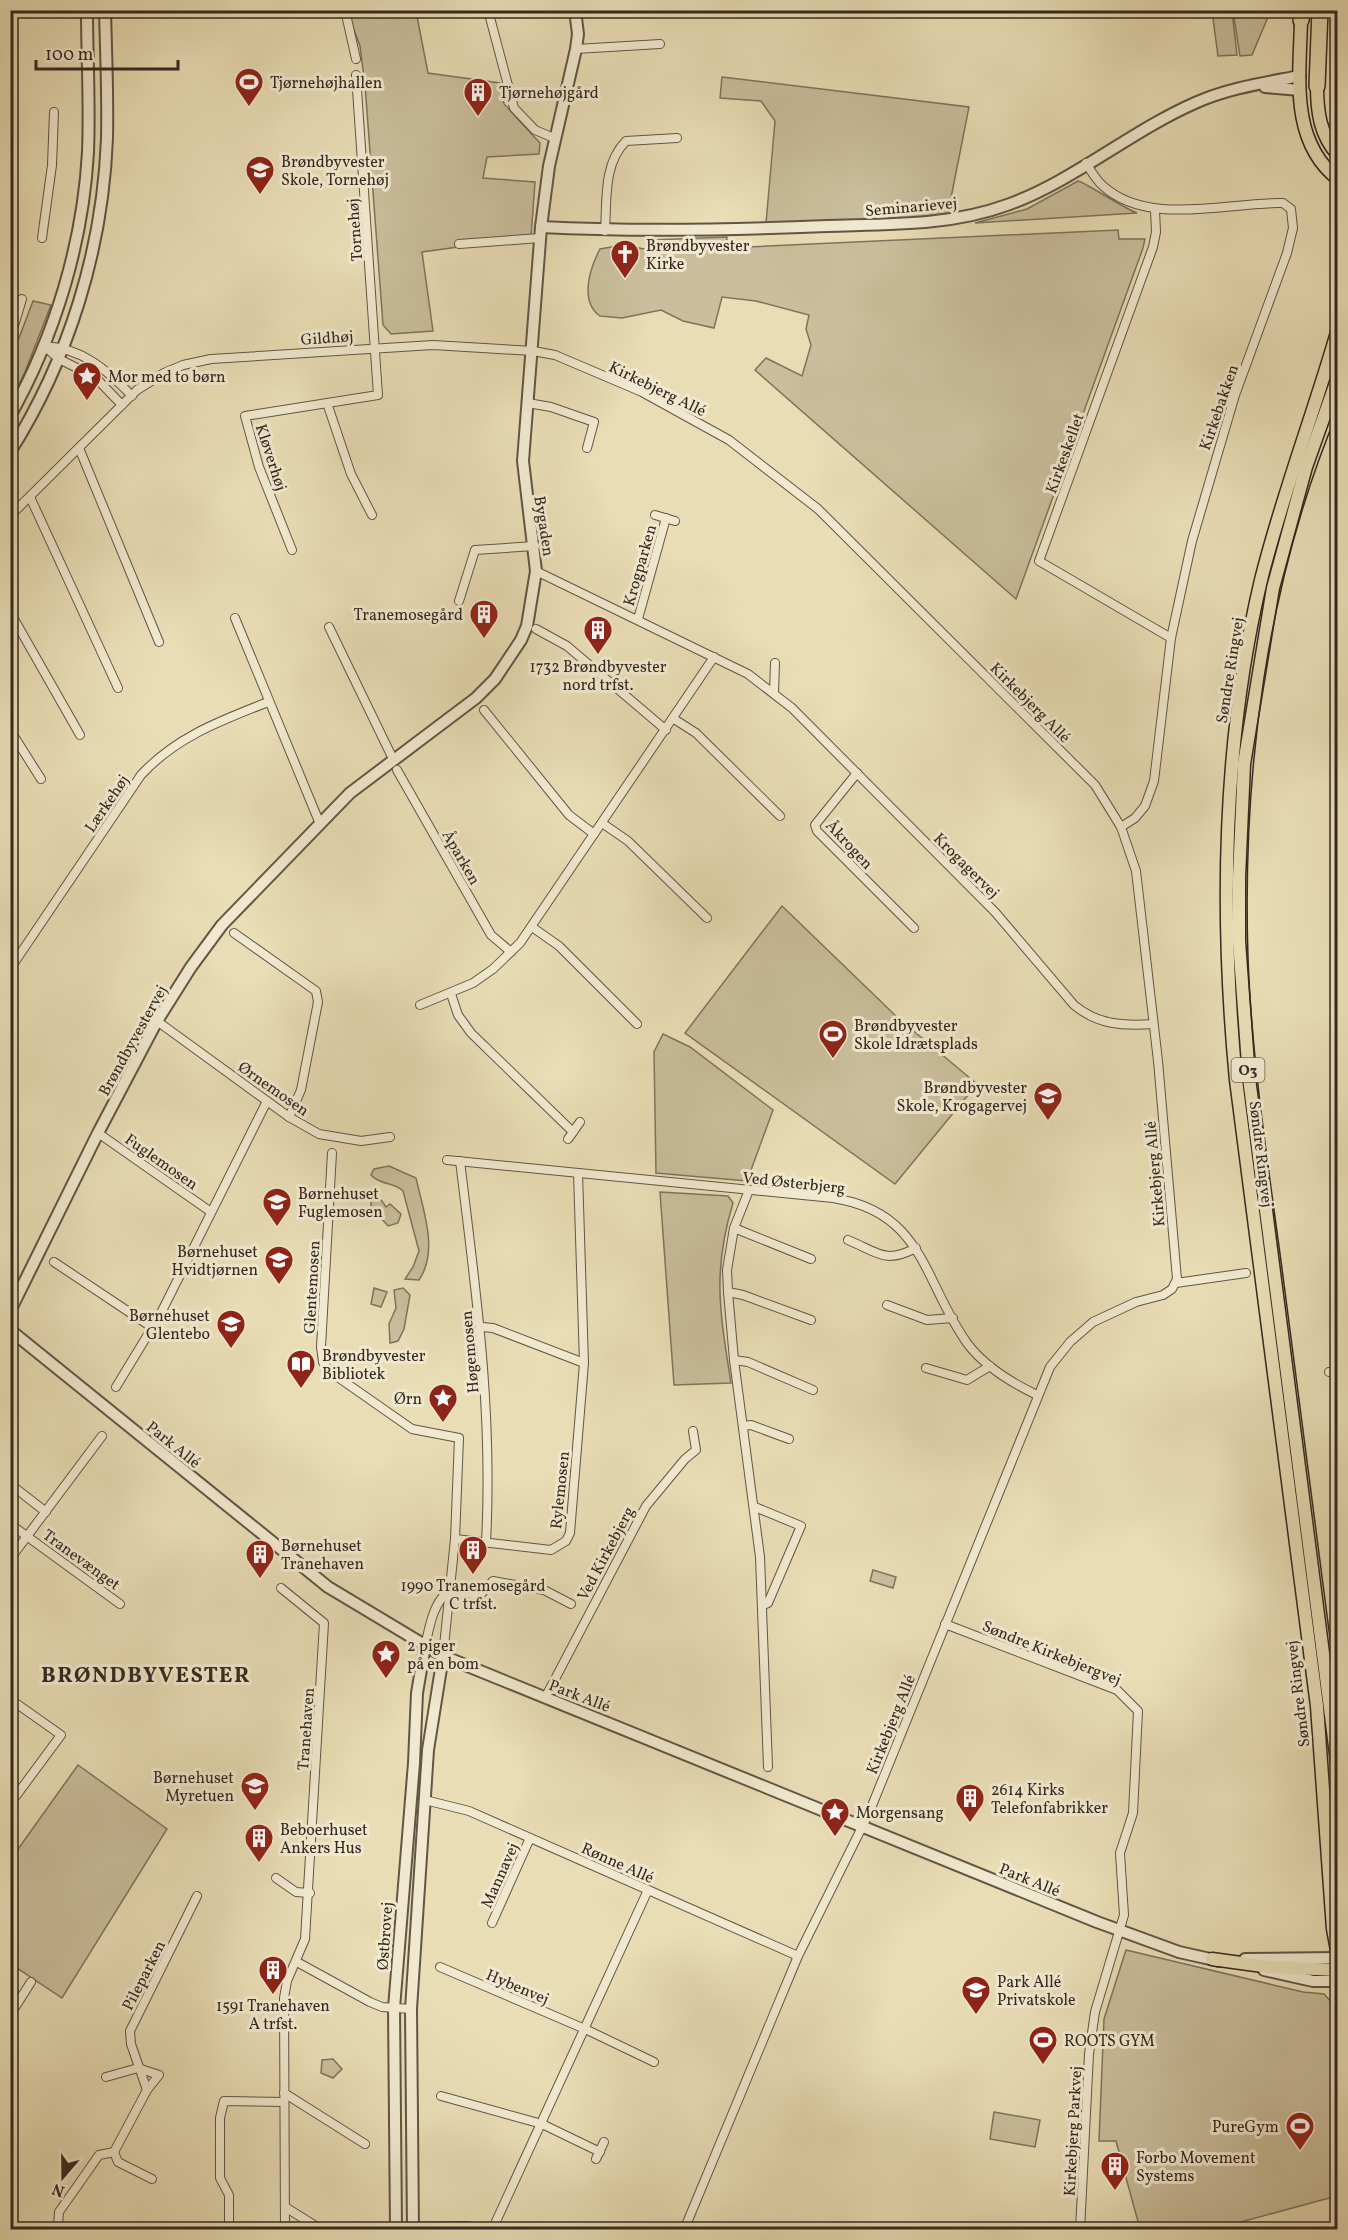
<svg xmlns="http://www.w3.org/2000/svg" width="1348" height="2240" font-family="Vollkorn,serif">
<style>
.green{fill:#cabe9c;stroke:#7f735e;stroke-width:1.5}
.water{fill:#ab9f82;stroke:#7b6f5b;stroke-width:1.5}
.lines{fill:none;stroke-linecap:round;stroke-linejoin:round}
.minor-casing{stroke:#615545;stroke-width:10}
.tertiary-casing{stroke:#615545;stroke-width:14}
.primary-casing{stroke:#342820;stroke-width:15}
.motorway-casing{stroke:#342820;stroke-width:18}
.minor{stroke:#f1e9cf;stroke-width:8}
.tertiary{stroke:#f1e9cf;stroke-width:10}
.primary{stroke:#e9ddb5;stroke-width:12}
.motorway{stroke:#e9ddb5;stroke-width:15}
.tram{stroke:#342820;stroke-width:1.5}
.labels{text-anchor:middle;stroke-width:6;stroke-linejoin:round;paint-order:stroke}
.shield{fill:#f1e9cf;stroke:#6d6254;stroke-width:1.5}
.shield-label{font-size:15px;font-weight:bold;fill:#342820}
.poi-label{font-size:16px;fill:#342820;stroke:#f1e9cf;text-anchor:start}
.street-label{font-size:16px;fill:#342820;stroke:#f1e9cf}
.district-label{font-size:22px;font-weight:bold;letter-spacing:1.5px;fill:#342820;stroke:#f1e9cf}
</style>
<rect width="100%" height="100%" fill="#e9ddb5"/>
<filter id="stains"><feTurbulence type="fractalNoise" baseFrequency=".00333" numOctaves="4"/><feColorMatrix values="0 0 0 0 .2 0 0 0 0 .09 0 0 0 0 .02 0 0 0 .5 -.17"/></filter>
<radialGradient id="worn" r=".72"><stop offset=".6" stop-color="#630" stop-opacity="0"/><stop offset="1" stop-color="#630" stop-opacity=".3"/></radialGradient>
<g class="green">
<polygon points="347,11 416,11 428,73 500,83 504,104 540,143 539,154 487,157 483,178 535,182 531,237 422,252 433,331 391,334 383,325 365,85 360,46"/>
<polygon points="1212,11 1232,11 1237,55 1218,56"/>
<polygon points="1233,11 1267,11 1268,17 1252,55 1240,56"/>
<polygon points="722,77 969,107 948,213 900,220 766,223 775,121 761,101 720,98"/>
<path d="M1078 181C1083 181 1123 208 1137 213L975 223 1027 209Z"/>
<path d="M1118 230 1119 239H1145L1143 248 1016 599 755 370 766 358 802 376 811 345 806 329 809 315 756 301 722 297 714 328 683 321 661 310 622 318 600 316C579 301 590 268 600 249L623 245 650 250 651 240 727 237 726 248Z"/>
<polygon points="33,301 51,305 25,372 11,400 11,359"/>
<polygon points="782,906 897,1017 977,1084 895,1184 685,1033"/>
<polygon points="663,1034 690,1047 773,1110 747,1181 656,1173 654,1052"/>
<path d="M389 1166 416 1178C423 1210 439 1251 419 1280L405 1279 413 1267 419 1251 403 1191C394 1182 379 1185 371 1175L374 1169Z"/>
<path d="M660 1192 728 1196 733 1203C712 1272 720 1313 731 1383L674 1385Z"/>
<polygon points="379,1197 386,1207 390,1204 401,1214 398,1223 388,1226 371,1207 371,1200"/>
<polygon points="374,1288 387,1292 381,1307 371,1304"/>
<polygon points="403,1288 410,1295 404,1329 398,1341 390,1343 389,1324 396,1308 394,1290"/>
<polygon points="873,1570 896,1577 893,1588 870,1581"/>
<polygon points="78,1765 167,1829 62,1998 11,1964 11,1859"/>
<polygon points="1126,1950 1303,1992 1324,1994 1334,2005 1338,2031 1337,2196 1215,2229 1140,2229 1116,2141 1099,2141 1104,2019"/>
<polygon points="333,2059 342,2069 333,2078 321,2073 322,2060"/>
<polygon points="994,2112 1040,2120 1035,2147 990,2139"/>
</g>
<polygon class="water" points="839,2222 864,2229 815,2229 819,2224"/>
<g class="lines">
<g class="minor-casing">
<g id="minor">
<polyline points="345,10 356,59"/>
<polyline points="488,10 514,108 535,130 554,138"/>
<polyline points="576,49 660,44"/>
<path d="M1086 163C1091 171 1096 180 1103 186 1148 227 1227 202 1283 203L1291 209 1293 228 1287 253 1235 395 1192 541 1171 638 1154 781 1145 806 1135 818 1121 827"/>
<polyline points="1155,210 1156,232 1153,247 1039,561 1171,638"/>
<path d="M605 231C607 200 603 164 626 141L677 138"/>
<polyline points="42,238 52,165 54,112"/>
<polyline points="459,244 540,238"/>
<polyline points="10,339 22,299"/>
<path d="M44 346C82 348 106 369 132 396"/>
<polyline points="44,346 59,359 95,377 122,405"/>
<polyline points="327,403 351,474 372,515"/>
<polyline points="528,403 551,407 594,422 587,448"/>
<polyline points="79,448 159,642"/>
<polyline points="30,497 118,688"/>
<polyline points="655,515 675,521"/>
<polyline points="10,516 137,390 164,373 183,365 211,359 433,345 533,351 555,355 642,392 729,440 818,509 1095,785 1121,827 1136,871 1158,1061 1177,1279 1172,1289 1163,1295 1136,1302 1093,1322 1070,1342 1050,1367 869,1813 798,1956 684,2230"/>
<polyline points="292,550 259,467 245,416 378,395 356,75"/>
<path d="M536 571 748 674 792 708 995 912 1074 1005C1098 1025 1123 1026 1153 1024"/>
<polyline points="459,601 475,550 535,546"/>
<polyline points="10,612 80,735"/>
<polyline points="235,618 320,824"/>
<polyline points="638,619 666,518"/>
<polyline points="329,627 393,759"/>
<polyline points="536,629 567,646 666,730"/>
<polyline points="774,693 775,663"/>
<polyline points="484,710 569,815 594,834"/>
<polyline points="674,719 696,733 780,816"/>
<polyline points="10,730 41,779"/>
<polyline points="397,770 491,935 511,952"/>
<polyline points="857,773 815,825 817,831 914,928"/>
<polyline points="602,823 628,841 707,918"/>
<polyline points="532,927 559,946 637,1024"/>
<polyline points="234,933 316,991 318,1002 301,1090 289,1117"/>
<path d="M10 969 141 775C176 737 220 721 268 702"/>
<polyline points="451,994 458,1015 471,1033 573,1132"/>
<polyline points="420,1005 473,983 493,969 520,943 714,657"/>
<polyline points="157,1021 289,1117 319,1134 361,1141 390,1137"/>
<polyline points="98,1133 211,1212"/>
<polyline points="568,1139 580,1122"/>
<polyline points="332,1153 321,1347 323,1362 329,1371 412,1429 459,1438 455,1539 443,1656"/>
<path d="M447 1160 833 1198C924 1212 923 1281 967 1343 984 1366 1012 1383 1037 1395"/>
<path d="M460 1161C476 1292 493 1410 486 1542"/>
<polyline points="749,1190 734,1228 727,1270 728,1292 734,1360 760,1557 768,1767"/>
<polyline points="734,1228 811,1259"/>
<path d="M848 1240C879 1253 885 1264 916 1248"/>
<polyline points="54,1262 153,1328"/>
<polyline points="1176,1283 1246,1273"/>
<polyline points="728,1292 743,1295 811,1320"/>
<polyline points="887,1305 927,1320 953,1318"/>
<polyline points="482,1327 493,1328 584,1363"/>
<polyline points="734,1360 748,1362 813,1390"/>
<polyline points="926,1368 967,1380 990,1366"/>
<polyline points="1329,1372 1338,1372"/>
<polyline points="116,1387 161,1313 267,1101"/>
<polyline points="743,1426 751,1425 789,1439"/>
<polyline points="10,1484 46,1512"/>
<polyline points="755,1507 801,1526 768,1603 763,1605"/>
<polyline points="10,1524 120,1604"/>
<polyline points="455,1539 551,1550 566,1541 570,1533 584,1363 578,1173"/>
<polyline points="10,1559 102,1436"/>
<polyline points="281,1588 324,1623 305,1939 287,1981 284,1998 285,2230"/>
<polyline points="448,1591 480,1595 493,1581 544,1590 571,1604"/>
<polyline points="945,1624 1117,1690 1138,1711 1133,1813 1120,1853 1124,1915 1095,2012 1089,2054 1080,2230"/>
<path d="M425 1646C430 1626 432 1606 448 1591"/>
<polyline points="545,1698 646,1506 685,1459 696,1450 693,1431"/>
<polyline points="10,1699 61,1735 10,1804"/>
<polyline points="425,1800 469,1811 798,1956"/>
<polyline points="276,1878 296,1892 310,1893"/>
<polyline points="492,1923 530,1838"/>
<polyline points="297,1962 370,2002 382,2007 411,2009"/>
<polyline points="440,1967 585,2029 654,2062"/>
<polyline points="10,2015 31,1982"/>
<polyline points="106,2077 138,2068 159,2075 147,2090"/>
<polyline points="284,2093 365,2144"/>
<polyline points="441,2096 542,2124 600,2152"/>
<polyline points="114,2152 118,2162 152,2179"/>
<polyline points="596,2159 604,2142"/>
<polyline points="285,2207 322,2230"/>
<polyline points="58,2225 59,2212 99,2155 114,2152 147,2090 131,2044 130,2031 197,1896"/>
<polyline points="413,2227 466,2226 496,2230"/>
<polyline points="493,2228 648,1890"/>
<polyline points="50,2230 58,2225 68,2230"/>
<polyline points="229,2230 229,2195 220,2178 220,2118 224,2101 284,2102"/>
</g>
</g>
<g class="tertiary-casing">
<g id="tertiary">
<polyline points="1265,87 1300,90"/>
<path d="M541 227C637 232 732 230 827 226 887 224 950 226 1007 205 1072 182 1131 131 1195 103 1228 88 1264 83 1300 76"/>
<path d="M10 416C55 336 83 243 88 152 90 105 87 57 87 10"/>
<path d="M10 452C69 359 103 248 107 138 108 96 106 53 105 10"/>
<polyline points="10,1311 98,1133 157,1021 191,967 222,925 350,793 476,698 495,679 521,640 527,626 536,571 523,461 541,227 549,166 576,49 578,34 575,10"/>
<polyline points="10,1330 328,1587 443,1656 1097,1922 1179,1952 1219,1961"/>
<polyline points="1329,1841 1338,1865"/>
<polyline points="1245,1959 1338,1958"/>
<polyline points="1264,1970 1313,1981 1338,1981"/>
<polyline points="396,2230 394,2008 414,1763 417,1693 425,1646"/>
<polyline points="413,2230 411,2009 428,1750 443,1656"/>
</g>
</g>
<g class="primary-casing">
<g id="primary">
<path d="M1301 20C1300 75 1289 141 1338 179"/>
<path d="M1317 86C1317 112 1320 135 1338 155"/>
<path d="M1338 329C1314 413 1282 495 1261 580 1222 744 1220 913 1236 1080L1317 1706 1333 1929 1338 1956"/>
<polyline points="1338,377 1306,467 1273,588 1244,764 1239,877 1239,941 1249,1078 1338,1770"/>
<polyline points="1212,1959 1270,1967 1338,1970"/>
</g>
</g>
<g class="motorway-casing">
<g id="motorway">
<polyline points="1301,20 1302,10"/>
<polyline points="1317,86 1320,10"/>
</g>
</g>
<use href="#minor" class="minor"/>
<use href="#tertiary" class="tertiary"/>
<use href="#primary" class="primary"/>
<use href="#motorway" class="motorway"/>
<path class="tram" d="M1338 411C1266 582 1242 774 1248 958 1252 1067 1270 1176 1284 1284 1302 1422 1319 1561 1338 1700"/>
</g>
<defs>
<g id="stadium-pin" transform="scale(1.5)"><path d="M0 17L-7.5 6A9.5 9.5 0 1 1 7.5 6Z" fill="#8f2418" stroke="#f1e9cf"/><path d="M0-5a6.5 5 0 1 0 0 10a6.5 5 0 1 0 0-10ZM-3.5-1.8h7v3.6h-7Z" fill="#fff"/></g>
<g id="building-pin" transform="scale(1.5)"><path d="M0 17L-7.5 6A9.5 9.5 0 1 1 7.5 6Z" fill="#8f2418" stroke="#f1e9cf"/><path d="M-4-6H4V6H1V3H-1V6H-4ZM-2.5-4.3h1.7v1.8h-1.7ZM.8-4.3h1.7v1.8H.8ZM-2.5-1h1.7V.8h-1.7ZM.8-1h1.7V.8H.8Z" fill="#fff"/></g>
<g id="school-pin" transform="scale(1.5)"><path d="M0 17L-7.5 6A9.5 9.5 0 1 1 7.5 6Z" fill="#8f2418" stroke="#f1e9cf"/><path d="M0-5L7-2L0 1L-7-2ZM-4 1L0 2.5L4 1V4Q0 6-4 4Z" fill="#fff"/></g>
<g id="church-pin" transform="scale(1.5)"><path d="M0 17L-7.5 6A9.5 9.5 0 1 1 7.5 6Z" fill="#8f2418" stroke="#f1e9cf"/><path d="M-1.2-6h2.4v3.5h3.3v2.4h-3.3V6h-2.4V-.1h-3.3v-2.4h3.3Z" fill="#fff"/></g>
<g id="sight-pin" transform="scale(1.5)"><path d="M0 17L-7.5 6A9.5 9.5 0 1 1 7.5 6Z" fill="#8f2418" stroke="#f1e9cf"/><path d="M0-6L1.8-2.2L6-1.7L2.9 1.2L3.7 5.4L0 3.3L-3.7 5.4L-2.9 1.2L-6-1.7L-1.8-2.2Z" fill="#fff"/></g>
<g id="library-pin" transform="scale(1.5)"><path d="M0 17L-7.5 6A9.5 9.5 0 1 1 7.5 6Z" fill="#8f2418" stroke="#f1e9cf"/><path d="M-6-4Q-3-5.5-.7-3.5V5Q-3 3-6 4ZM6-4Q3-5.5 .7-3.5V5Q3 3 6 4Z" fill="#fff"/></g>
</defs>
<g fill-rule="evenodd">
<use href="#stadium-pin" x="249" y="82"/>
<use href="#building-pin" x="478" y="92"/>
<use href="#school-pin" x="260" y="170"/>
<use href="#church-pin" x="625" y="254"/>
<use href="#sight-pin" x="87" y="376"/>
<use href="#building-pin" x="484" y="614"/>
<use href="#building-pin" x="598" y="630"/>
<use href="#stadium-pin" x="833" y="1034"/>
<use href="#school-pin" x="1048" y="1096"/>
<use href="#school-pin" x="277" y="1202"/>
<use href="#school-pin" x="279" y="1260"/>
<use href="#school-pin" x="231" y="1324"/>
<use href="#library-pin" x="301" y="1364"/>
<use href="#sight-pin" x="443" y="1398"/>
<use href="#building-pin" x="473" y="1550"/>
<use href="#building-pin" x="260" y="1554"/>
<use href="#sight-pin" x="386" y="1654"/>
<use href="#school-pin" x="255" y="1786"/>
<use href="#building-pin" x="970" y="1798"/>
<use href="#sight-pin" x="835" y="1812"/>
<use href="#building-pin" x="259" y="1838"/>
<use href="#building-pin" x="273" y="1970"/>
<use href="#school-pin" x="976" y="1990"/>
<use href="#stadium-pin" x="1043" y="2040"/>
<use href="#stadium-pin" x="1300" y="2126"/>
<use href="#building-pin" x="1115" y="2166"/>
</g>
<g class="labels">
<rect class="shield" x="1231.5" y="1058" width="33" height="24" rx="4.5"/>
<g class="shield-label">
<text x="1248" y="1075">O3</text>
</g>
<g class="poi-label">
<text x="270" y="88">Tjørnehøjhallen</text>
<text x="499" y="98">Tjørnehøjgård</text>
<text x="281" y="167">Brøndbyvester<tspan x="281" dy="18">Skole, Tornehøj</tspan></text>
<text x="646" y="251">Brøndbyvester<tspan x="646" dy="18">Kirke</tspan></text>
<text x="108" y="382">Mor med to børn</text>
<text x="463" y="620" text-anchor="end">Tranemosegård</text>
<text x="598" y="672" text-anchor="middle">1732 Brøndbyvester<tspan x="598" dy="18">nord trfst.</tspan></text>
<text x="854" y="1031">Brøndbyvester<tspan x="854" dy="18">Skole Idrætsplads</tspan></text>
<text x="1027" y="1093" text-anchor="end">Brøndbyvester<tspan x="1027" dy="18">Skole, Krogagervej</tspan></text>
<text x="298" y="1199">Børnehuset<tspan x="298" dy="18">Fuglemosen</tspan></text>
<text x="258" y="1257" text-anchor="end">Børnehuset<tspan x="258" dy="18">Hvidtjørnen</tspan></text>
<text x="210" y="1321" text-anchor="end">Børnehuset<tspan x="210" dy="18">Glentebo</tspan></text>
<text x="322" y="1361">Brøndbyvester<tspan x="322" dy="18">Bibliotek</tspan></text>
<text x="422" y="1404" text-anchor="end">Ørn</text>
<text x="281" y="1551">Børnehuset<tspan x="281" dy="18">Tranehaven</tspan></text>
<text x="473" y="1591" text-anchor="middle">1990 Tranemosegård<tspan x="473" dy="18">C trfst.</tspan></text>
<text x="407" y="1651">2 piger<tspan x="407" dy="18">på en bom</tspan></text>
<text x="234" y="1783" text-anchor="end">Børnehuset<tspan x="234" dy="18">Myretuen</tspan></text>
<text x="991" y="1795">2614 Kirks<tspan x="991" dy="18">Telefonfabrikker</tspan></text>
<text x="856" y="1818">Morgensang</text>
<text x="280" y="1835">Beboerhuset<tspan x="280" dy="18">Ankers Hus</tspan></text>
<text x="997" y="1987">Park Allé<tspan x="997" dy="18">Privatskole</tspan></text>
<text x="273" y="2011" text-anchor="middle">1591 Tranehaven<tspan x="273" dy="18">A trfst.</tspan></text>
<text x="1064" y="2046">ROOTS GYM</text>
<text x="1279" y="2132" text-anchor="end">PureGym</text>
<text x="1136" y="2163">Forbo Movement<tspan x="1136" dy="18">Systems</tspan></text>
</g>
<g class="street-label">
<text transform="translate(911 206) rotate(-5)" y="6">Seminarievej</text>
<text transform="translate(354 230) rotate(-94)" y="6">Tornehøj</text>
<text transform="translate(327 337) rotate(-4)" y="6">Gildhøj</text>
<text transform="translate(658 388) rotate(26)" y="6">Kirkebjerg Allé</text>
<text transform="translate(1218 407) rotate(-71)" y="6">Kirkebakken</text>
<text transform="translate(1064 453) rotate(-70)" y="6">Kirkeskellet</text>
<text transform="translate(272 457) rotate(72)" y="6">Kløverhøj</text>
<text transform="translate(545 526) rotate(81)" y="6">Bygaden</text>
<text transform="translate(639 565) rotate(-74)" y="6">Krogparken</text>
<text transform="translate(1229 670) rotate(-81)" y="6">Søndre Ringvej</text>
<text transform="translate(1031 702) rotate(45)" y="6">Kirkebjerg Allé</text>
<text transform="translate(106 803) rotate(-56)" y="6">Lærkehøj</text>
<text transform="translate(850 844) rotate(47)" y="6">Åkrogen</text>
<text transform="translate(462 857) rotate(60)" y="6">Åparken</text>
<text transform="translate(967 865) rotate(45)" y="6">Krogagervej</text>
<text transform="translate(132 1040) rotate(-61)" y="6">Brøndbyvestervej</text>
<text transform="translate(274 1088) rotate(35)" y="6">Ørnemosen</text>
<text transform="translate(1262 1154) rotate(83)" y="6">Søndre Ringvej</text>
<text transform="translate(162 1161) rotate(35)" y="6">Fuglemosen</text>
<text transform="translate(1154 1174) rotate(-95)" y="6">Kirkebjerg Allé</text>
<text transform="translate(794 1182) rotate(6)" y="6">Ved Østerbjerg</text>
<text transform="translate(311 1287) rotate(-87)" y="6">Glentemosen</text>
<text transform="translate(469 1352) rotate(-95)" y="6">Høgemosen</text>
<text transform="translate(174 1444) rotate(39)" y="6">Park Allé</text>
<text transform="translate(559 1490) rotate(-84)" y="6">Rylemosen</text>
<text transform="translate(605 1553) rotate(-62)" y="6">Ved Kirkebjerg</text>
<text transform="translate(82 1559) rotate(36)" y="6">Tranevænget</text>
<text transform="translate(1052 1652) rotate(22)" y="6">Søndre Kirkebjergvej</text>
<text transform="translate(1297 1694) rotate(-97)" y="6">Søndre Ringvej</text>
<text transform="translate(580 1695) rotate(21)" y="6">Park Allé</text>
<text transform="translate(890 1724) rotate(-68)" y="6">Kirkebjerg Allé</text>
<text transform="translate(305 1729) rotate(-86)" y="6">Tranehaven</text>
<text transform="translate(618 1862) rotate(24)" y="6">Rønne Allé</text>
<text transform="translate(499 1875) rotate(-66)" y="6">Mannavej</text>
<text transform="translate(1030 1879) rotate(22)" y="6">Park Allé</text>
<text transform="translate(384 1936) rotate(-86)" y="6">Østbrovej</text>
<text transform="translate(143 1975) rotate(-63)" y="6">Pileparken</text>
<text transform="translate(518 1986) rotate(23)" y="6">Hybenvej</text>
<text transform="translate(1072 2131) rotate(-87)" y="6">Kirkebjerg Parkvej</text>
</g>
<g class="district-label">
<text x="146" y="1682">BRØNDBYVESTER</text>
</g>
</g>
<rect width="1348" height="2240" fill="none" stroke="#e9ddb5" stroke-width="36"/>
<rect x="12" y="12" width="1324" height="2216" fill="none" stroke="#342820" stroke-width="3"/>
<rect x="18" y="18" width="1312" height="2204" fill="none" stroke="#342820" stroke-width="1.5"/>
<g transform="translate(63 2177) rotate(200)" stroke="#f1e9cf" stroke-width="4.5" paint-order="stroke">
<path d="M0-4.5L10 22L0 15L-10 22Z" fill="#342820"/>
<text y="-9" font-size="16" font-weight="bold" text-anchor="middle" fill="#342820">N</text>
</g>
<path d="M36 60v9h142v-9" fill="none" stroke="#342820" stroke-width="3"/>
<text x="45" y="60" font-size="18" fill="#342820" stroke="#f1e9cf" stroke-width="4.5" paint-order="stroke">100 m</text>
<rect width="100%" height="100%" filter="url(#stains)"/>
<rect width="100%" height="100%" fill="url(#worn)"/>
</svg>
